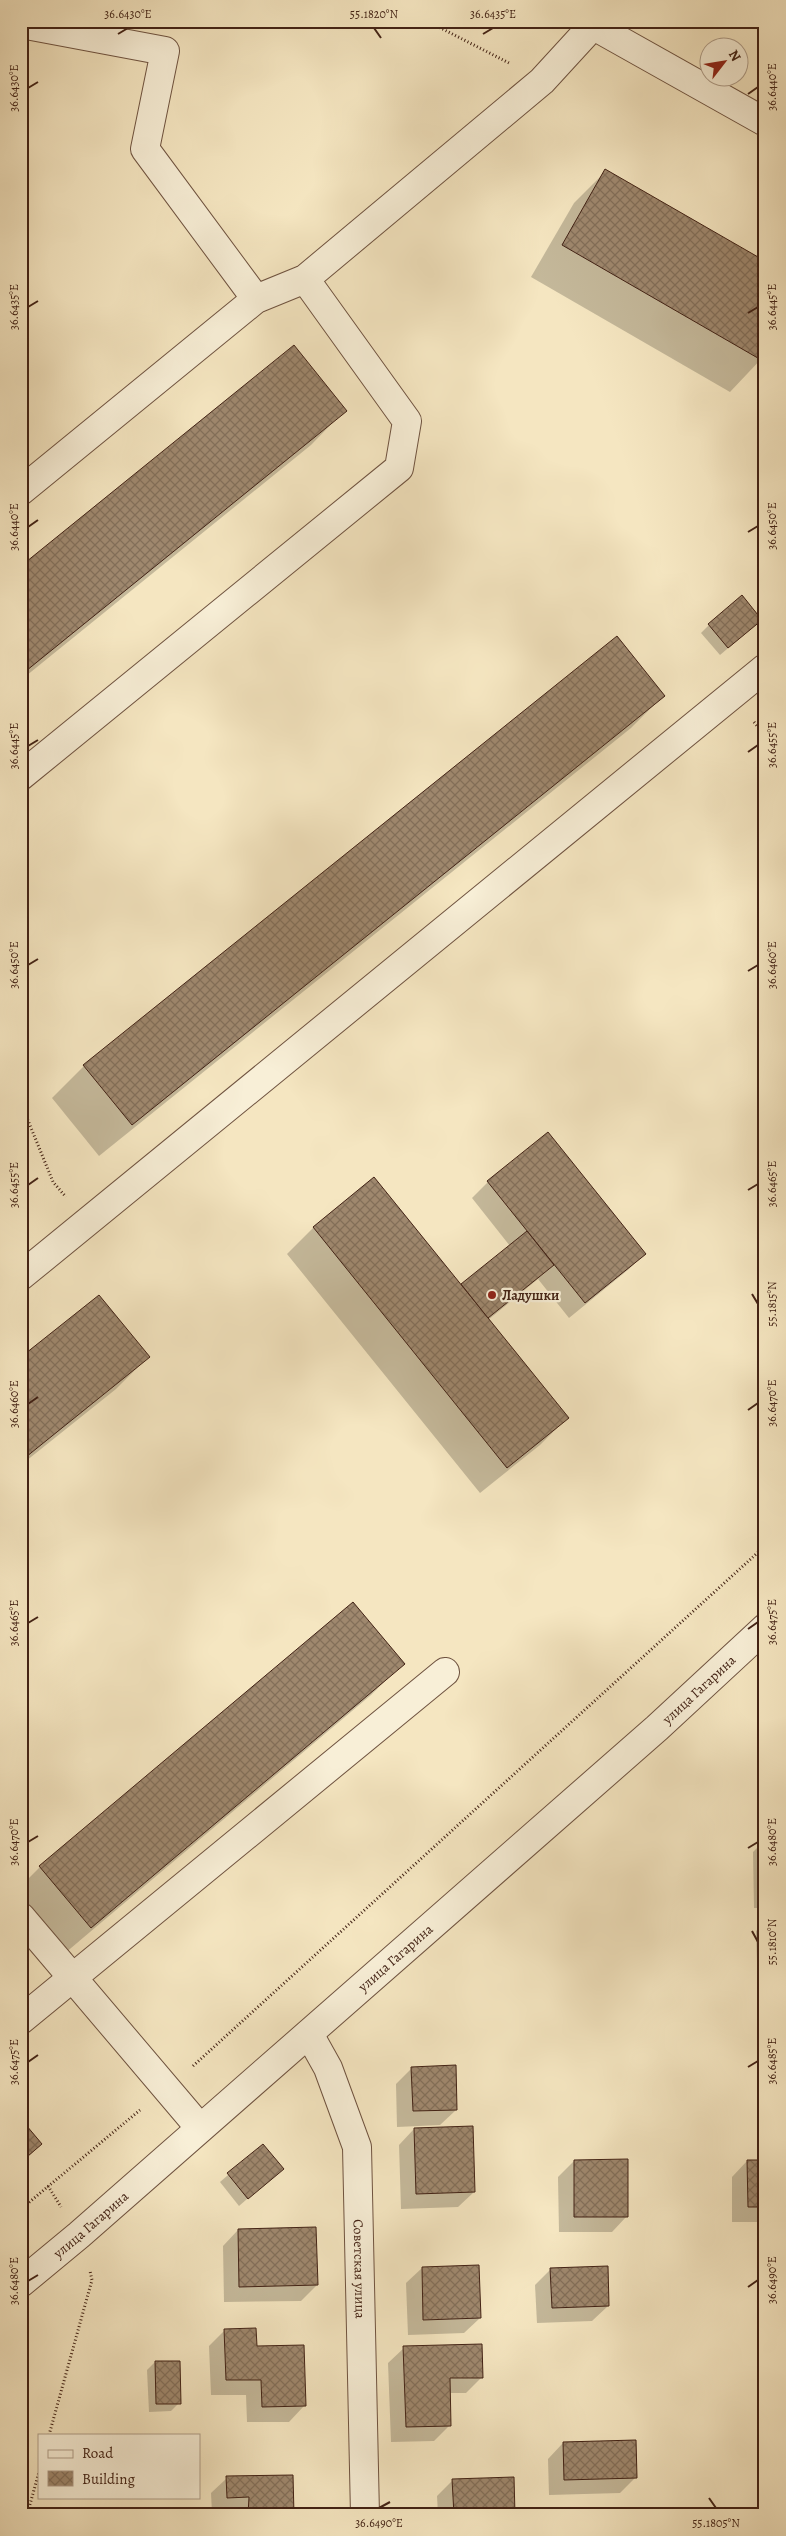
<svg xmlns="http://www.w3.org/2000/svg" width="786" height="2536" font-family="Alegreya,serif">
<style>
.shadow{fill:#0003}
.building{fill:url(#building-cross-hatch);stroke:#422215}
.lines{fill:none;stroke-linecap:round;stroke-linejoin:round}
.minor-casing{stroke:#6f5340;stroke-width:30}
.path{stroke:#422215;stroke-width:3;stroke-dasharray:1 2.5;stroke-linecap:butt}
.minor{stroke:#f8efd7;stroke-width:28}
.ticks{fill:none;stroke:#422215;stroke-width:2}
.poi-dot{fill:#8f2418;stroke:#f8efd7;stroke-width:2}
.labels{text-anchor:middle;stroke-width:4.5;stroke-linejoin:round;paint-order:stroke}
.poi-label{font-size:14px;font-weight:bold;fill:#422215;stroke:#f8efd7;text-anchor:start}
.street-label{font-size:14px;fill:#422215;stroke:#f8efd7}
.neatline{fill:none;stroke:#422215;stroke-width:2}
.ticks-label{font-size:12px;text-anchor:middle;fill:#422215}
</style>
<defs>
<pattern id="building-cross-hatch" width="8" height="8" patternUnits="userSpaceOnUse" patternTransform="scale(1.25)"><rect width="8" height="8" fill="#9f886e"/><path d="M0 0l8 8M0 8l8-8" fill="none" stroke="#836f59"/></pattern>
</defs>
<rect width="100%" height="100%" fill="#f5e6c1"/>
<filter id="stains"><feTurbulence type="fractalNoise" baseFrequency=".004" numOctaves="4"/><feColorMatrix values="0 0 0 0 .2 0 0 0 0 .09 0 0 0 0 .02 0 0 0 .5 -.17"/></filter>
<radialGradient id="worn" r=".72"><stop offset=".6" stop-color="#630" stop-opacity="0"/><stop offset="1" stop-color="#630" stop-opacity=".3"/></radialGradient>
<g class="shadow">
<polygon points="606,171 765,355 730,392 531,277 574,203"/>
<polygon points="345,410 311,445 21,680 21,568"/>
<polygon points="709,625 753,627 720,655 701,633"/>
<polygon points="663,696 631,728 99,1156 52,1098 84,1066"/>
<polygon points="547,1134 644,1254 629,1269 569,1318 538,1279 488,1320 567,1418 540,1445 480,1493 287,1254 313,1228 374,1179 460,1286 510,1246 472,1198 488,1182"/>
<polygon points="148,1357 116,1389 21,1465 21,1359"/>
<polygon points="353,1604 403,1663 371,1695 58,1959 21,1915 21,1886 40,1867"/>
<polygon points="765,1840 765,1908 754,1908 753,1852"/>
<polygon points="765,1922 765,1991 758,1991 756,1931"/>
<polygon points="765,2059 765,2096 759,2096 758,2066"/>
<polygon points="412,2068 456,2110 440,2125 397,2127 396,2084"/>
<polygon points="21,2121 41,2144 21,2164"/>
<polygon points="414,2129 474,2192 458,2207 401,2209 399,2145"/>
<polygon points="263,2145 282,2169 239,2206 220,2182"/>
<polygon points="574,2161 627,2216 612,2232 559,2232 558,2177"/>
<polygon points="747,2161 765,2161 765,2222 732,2222 732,2177"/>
<polygon points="238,2230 317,2285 301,2301 224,2302 223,2246"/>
<polygon points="422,2268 480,2318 464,2333 408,2335 406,2283"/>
<polygon points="551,2269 608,2306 592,2321 537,2323 535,2285"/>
<polygon points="225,2330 256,2347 304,2406 289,2422 247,2422 246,2395 211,2395 209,2346"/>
<polygon points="404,2348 482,2377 466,2393 449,2393 450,2425 434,2441 391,2442 388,2363"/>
<polygon points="155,2362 179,2403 171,2411 149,2412 147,2370"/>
<polygon points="563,2443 636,2477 620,2493 549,2495 548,2459"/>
<polygon points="227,2478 293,2515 212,2513 211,2493"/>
<polygon points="453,2480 514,2515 438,2515 437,2496"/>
</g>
<g class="building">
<polygon points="605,169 765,261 765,358 763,361 562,245"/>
<polygon points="294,345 347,411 21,675 21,566"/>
<polygon points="742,595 762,620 728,648 708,624"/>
<polygon points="617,636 665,696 132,1125 83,1065"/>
<polygon points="548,1132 646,1254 585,1303 487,1181"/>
<polygon points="374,1177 569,1418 507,1468 313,1227"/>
<polygon points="527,1231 554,1265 488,1318 461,1284"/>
<polygon points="99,1295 150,1357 21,1461 21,1357"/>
<polygon points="353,1602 405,1664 91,1928 39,1866"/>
<polygon points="456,2065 457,2110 413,2111 411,2067"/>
<polygon points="21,2119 42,2144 21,2162"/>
<polygon points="473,2126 475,2192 416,2194 414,2128"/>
<polygon points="263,2144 284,2169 248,2199 227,2173"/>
<polygon points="628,2159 628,2217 574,2217 574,2160"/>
<polygon points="747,2160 765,2160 765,2207 748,2207"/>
<polygon points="316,2227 318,2285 239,2287 238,2229"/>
<polygon points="479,2265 481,2318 423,2320 422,2267"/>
<polygon points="608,2266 609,2306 552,2308 550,2268"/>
<polygon points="256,2328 257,2346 304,2345 306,2406 262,2407 261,2380 226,2380 224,2329"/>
<polygon points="482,2344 483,2378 450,2378 451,2426 406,2427 403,2346"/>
<polygon points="155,2361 180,2361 181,2404 156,2404"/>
<polygon points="636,2440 637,2478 564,2480 563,2442"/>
<polygon points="293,2475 294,2515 248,2515 249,2497 227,2498 226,2476"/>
<polygon points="514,2477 515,2515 454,2515 452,2479"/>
</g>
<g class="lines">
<g class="minor-casing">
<g id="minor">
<polyline points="585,21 765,122"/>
<polyline points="21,24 165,51 145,149 256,299"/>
<polyline points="21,491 256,299 305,279 542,81 597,21"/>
<polyline points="21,776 399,468 407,421 305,279"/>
<polyline points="21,1276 765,668"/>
<polyline points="21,1917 200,2128"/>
<polyline points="21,2020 445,1672"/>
<path id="s1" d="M309 2034 328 2068 357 2147 365 2515"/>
<path id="s2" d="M21 2283 79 2235 657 1728 765 1628"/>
</g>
</g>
<g class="path">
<polyline points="427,21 509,63"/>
<polyline points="754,722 765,736"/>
<polyline points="21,1103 53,1182 66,1197"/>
<polyline points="193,2066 765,1546"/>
<polyline points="48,2186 61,2207"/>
<polyline points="21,2209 140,2110"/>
<polyline points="49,2435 92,2280 90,2271"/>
<polyline points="27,2515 39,2472"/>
</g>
<use href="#minor" class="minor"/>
</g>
<path class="ticks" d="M374 28 381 38M118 34 128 28M483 34 493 28M28 88 38 82M748 94 758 87M28 307 38 301M748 313 758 307M28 527 38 520M748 532 758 526M28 746 38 740M748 752 758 745M28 965 38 959M748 971 758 965M28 1185 38 1178M748 1190 758 1184M752 1294 758 1304M28 1404 38 1397M748 1410 758 1403M28 1623 38 1617M748 1629 758 1622M28 1842 38 1836M748 1848 758 1842M752 1931 758 1942M28 2062 38 2055M748 2067 758 2061M28 2281 38 2275M748 2287 758 2280M709 2498 716 2508M379 2508 390 2502"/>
<circle class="poi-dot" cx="492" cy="1295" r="5"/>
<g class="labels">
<g class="poi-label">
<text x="502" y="1300">Ладушки</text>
</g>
<g class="street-label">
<text dy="5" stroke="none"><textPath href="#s2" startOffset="901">улица Гагарина</textPath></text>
<text dy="5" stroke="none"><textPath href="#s2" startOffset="496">улица Гагарина</textPath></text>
<text dy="5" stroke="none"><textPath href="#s2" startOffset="91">улица Гагарина</textPath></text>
<text dy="5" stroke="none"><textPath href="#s1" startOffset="245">Советская улица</textPath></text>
</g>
</g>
<rect width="786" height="2536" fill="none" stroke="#f5e6c1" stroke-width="55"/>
<rect x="38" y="2434" width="162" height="65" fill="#f8efd7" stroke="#af9d89"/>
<rect x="48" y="2450" width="25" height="8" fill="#f8efd7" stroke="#af9d89"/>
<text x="82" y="2458" font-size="15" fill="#422215">Road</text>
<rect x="48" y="2471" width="25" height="15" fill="url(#building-cross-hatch)" stroke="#af9d89"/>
<text x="82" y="2484" font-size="15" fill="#422215">Building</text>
<g transform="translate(724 62) rotate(59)"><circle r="24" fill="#f8efd7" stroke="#af9d89"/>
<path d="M0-4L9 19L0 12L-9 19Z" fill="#8f2418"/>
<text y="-8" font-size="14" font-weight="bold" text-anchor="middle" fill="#422215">N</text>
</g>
<rect x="28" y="28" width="730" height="2480" class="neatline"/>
<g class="ticks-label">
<text x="128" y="18">36.6430°E</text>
<text x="374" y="18">55.1820°N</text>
<text x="493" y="18">36.6435°E</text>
<text transform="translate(772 87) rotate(-90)" y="4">36.6440°E</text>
<text transform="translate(14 88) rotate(-90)" y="4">36.6430°E</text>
<text transform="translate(772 307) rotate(-90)" y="4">36.6445°E</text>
<text transform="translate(14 307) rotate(-90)" y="4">36.6435°E</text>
<text transform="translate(772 526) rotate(-90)" y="4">36.6450°E</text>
<text transform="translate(14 527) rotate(-90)" y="4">36.6440°E</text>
<text transform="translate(772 745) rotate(-90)" y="4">36.6455°E</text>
<text transform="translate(14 746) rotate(-90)" y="4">36.6445°E</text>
<text transform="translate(772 965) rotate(-90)" y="4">36.6460°E</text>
<text transform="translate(14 965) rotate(-90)" y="4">36.6450°E</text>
<text transform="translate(772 1184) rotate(-90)" y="4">36.6465°E</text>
<text transform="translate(14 1185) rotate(-90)" y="4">36.6455°E</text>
<text transform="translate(772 1304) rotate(-90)" y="4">55.1815°N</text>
<text transform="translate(772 1403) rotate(-90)" y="4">36.6470°E</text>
<text transform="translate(14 1404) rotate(-90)" y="4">36.6460°E</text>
<text transform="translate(772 1622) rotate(-90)" y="4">36.6475°E</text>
<text transform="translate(14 1623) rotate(-90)" y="4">36.6465°E</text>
<text transform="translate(772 1842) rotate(-90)" y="4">36.6480°E</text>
<text transform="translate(14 1842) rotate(-90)" y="4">36.6470°E</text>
<text transform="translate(772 1942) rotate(-90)" y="4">55.1810°N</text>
<text transform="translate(772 2061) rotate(-90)" y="4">36.6485°E</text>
<text transform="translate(14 2062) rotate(-90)" y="4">36.6475°E</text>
<text transform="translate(772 2280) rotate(-90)" y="4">36.6490°E</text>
<text transform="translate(14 2281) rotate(-90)" y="4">36.6480°E</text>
<text x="379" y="2527">36.6490°E</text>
<text x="716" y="2527">55.1805°N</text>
</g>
<rect width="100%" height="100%" filter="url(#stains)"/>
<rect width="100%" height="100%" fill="url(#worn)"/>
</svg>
